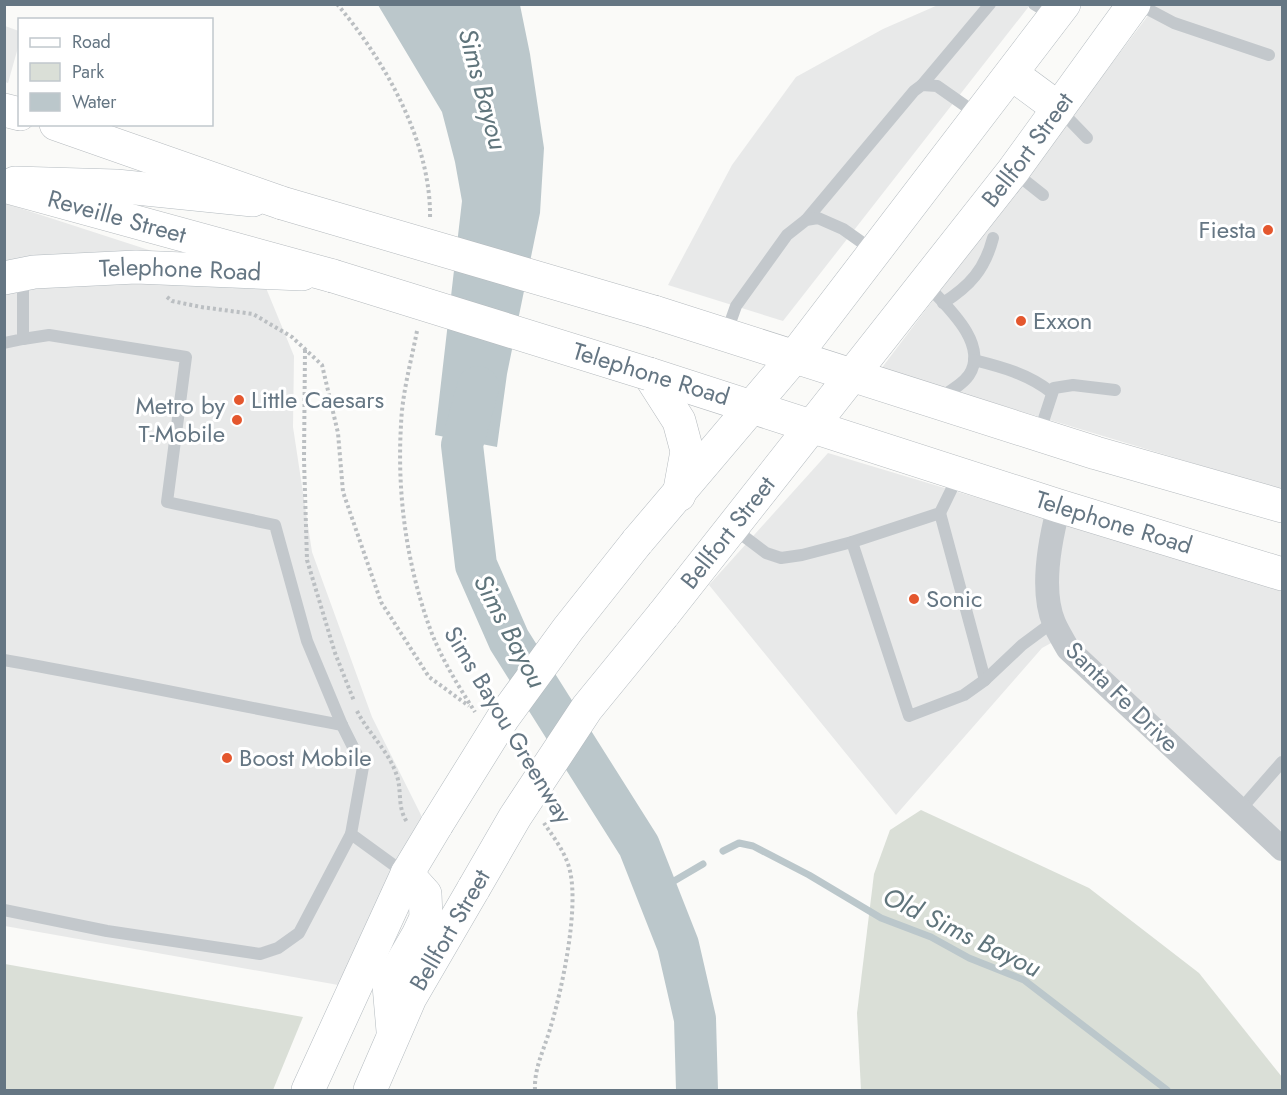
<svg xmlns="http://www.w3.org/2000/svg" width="1287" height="1095" font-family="Jost,sans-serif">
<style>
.built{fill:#e8e9e9}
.green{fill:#dadfd7}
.water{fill:#bbc7cb}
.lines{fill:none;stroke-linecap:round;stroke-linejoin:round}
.stream{stroke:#bbc7cb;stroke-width:7}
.river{stroke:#bbc7cb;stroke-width:42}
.secondary-casing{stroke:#b3babf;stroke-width:34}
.primary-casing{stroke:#b5babe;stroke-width:34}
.path{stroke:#bbbfc2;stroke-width:4;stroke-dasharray:3 3;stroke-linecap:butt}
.lane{stroke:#c3c8cc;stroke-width:12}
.street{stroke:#c3c8cc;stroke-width:24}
.secondary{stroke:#fff;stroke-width:33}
.primary{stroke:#fff;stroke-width:33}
.secondary-bridge-casing{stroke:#b3babf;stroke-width:34;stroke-linecap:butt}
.primary-bridge-casing{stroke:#b5babe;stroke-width:34;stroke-linecap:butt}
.secondary-bridge{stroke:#fff;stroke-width:33}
.primary-bridge{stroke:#fff;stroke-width:33}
.poi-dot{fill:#e4572e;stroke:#fff;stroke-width:2}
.labels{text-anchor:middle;stroke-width:6;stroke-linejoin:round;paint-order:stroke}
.street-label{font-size:24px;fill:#657683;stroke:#fff}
.poi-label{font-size:24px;fill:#657683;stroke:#fff;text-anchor:start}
.water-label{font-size:26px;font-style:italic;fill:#60757c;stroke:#fff}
</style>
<rect width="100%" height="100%" fill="#fafaf8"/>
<g class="built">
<polygon points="938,5 1030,5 783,321 668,285 732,165 796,77 883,29"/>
<polygon points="1156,5 1282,5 1282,490 881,369"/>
<polygon points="5,26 19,31 19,44 8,83 5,82"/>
<polygon points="4,203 266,288 294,356 293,427 312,552 372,717 428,829 344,986 5,926"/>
<polygon points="828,453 1282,589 1282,847 1062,637 1042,648 896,815 709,585"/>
</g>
<g class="green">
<polygon points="921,810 1089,888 1199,973 1282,1077 1282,1090 861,1090 857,1013 874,874 890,830"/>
<polygon points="4,964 5,964 303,1017 273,1090 5,1090"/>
</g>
<polygon class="water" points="378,5 520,5 530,54 544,148 540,213 507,374 497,447 435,435 462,201 455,162 442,112"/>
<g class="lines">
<g class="stream">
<polyline points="723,851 739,843 753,846 809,875 881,918 931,937 969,958 1024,980 1167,1090"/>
<polyline points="657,891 703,864"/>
</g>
<polyline class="river" points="478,387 462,445 476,565 509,640 639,846 678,945 695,1019 697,1090"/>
<g class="secondary-casing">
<g id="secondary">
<polyline points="1012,74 1058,108"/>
<polyline points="15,183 116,186 253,200"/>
<path id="s1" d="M4 278 34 272 136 267 302 274"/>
<polyline points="637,542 794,357 1064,4"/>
<path id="s2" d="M663 615 1013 171 1134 4"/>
<polyline points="393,1031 389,985 418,935 426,918 425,894 407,874"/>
<polyline points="308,1090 407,874 437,824"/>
<polyline points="370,1090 410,998 474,888"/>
</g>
</g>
<g class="primary-casing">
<g id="primary">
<polyline points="4,110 20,114"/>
<polyline points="56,124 282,203"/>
<path id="s3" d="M4 186 333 276"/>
<polyline points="654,312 1096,453 1282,506"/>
<path id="s4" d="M649 374 1059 506 1282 574"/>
<polyline points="649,374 679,421 687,451 679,495"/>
</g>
</g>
<g class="path">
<path d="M337 4C385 61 432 143 430 220"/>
<polyline points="167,297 172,301 201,307 253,314 292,337 322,365 338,433 343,492 381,602 429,677 469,706"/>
<path d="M417 331C411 362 402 394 401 425 397 492 406 560 428 623 439 655 457 684 475 712"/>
<polyline points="305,350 304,459 307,560 335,653 354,701"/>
<path d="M357 711C368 733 389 751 397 776 402 792 397 807 407 822"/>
<path d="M535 1090C534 1068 544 1050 550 1029 562 990 579 910 570 871 566 853 554 838 544 823"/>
</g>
<g class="lane">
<polyline points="1034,4 1054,16"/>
<polyline points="1138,4 1174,23 1269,55"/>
<polyline points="922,85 990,4"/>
<polyline points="1058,108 1087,138"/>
<polyline points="1014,172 1043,195"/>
<polyline points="806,220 914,91 922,85 937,86 977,114"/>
<path d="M925 283C944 304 990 343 969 375 962 385 949 392 939 398"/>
<path d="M943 303C970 286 985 269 993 238"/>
<polyline points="726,334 736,306 787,235 806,220 818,218 843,229 874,251"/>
<polyline points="23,339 49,335 186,357 167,502 275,525 307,641 342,725 363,767 351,834 406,874"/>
<polyline points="4,343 23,339 23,276"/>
<path d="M974 360C1002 367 1028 374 1051 392"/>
<polyline points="1039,434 1054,388 1073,385 1115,390"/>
<polyline points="940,513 985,680"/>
<polyline points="733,528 766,553 781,558 802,555 852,542 940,513 958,476"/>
<polyline points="852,542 909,716 964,695 985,680 1022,645 1053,622"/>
<path d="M4 660C117 680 229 704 342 725"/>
<polyline points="1240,810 1282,762"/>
<polyline points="4,910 107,931 260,954 278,948 299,933 351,834"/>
</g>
<path class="street" d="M1059 506C1050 540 1040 590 1054 623 1058 632 1063 640 1068 649L1282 849"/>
<use href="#secondary" class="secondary"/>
<use href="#primary" class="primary"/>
<g class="secondary-bridge-casing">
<g id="secondary-bridge">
<polyline points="437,824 503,718 568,629 637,542"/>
<polyline points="474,888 515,817 587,708 663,615"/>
</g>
</g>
<g class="primary-bridge-casing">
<g id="primary-bridge">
<polyline points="282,203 654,312"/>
<polyline points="333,276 649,374"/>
</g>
</g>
<use href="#secondary-bridge" class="secondary-bridge"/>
<use href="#primary-bridge" class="primary-bridge"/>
</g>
<g class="poi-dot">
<circle cx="1268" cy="230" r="6"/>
<circle cx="1021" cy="321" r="6"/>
<circle cx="239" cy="400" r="6"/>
<circle cx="237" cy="420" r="6"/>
<circle cx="914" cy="599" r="6"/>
<circle cx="227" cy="758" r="6"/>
</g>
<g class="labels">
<g class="street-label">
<text dy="8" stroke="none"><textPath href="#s2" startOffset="591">Bellfort Street</textPath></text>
<text dy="8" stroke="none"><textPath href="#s3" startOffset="117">Reveille Street</textPath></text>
<text dy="8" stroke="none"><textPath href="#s1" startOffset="177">Telephone Road</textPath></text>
<text transform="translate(651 374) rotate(17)" y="8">Telephone Road</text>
<text dy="8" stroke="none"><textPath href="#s4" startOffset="488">Telephone Road</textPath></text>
<text dy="8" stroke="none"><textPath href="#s2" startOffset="105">Bellfort Street</textPath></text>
<text transform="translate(1122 697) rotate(44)" y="8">Santa Fe Drive</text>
<text transform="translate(508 725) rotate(59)" y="8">Sims Bayou Greenway</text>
<text transform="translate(450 930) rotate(-60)" y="8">Bellfort Street</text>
</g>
<g class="poi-label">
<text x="1256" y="238" text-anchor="end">Fiesta</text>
<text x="1033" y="329">Exxon</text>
<text x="251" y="408">Little Caesars</text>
<text x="225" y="414" text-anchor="end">Metro by<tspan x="225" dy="28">T-Mobile</tspan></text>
<text x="926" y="607">Sonic</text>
<text x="239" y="766">Boost Mobile</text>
</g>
<g class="water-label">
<text transform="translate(483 89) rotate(75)" y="9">Sims Bayou</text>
<text transform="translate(510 631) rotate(62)" y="9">Sims Bayou</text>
<text transform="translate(962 932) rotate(26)" y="9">Old Sims Bayou</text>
</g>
</g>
<rect width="1287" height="1095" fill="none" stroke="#657683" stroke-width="12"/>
<rect x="18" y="18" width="195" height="108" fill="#ffffff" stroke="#c1c8cd" stroke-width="1.5"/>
<rect x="30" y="38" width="30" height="9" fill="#ffffff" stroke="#c1c8cd" stroke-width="1.5"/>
<text x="72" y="48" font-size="18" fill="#657683">Road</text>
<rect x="30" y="63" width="30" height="18" fill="#dadfd7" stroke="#c1c8cd" stroke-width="1.5"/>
<text x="72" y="78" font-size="18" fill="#657683">Park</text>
<rect x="30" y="93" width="30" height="18" fill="#bbc7cb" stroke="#c1c8cd" stroke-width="1.5"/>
<text x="72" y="108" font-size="18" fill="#657683">Water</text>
</svg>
